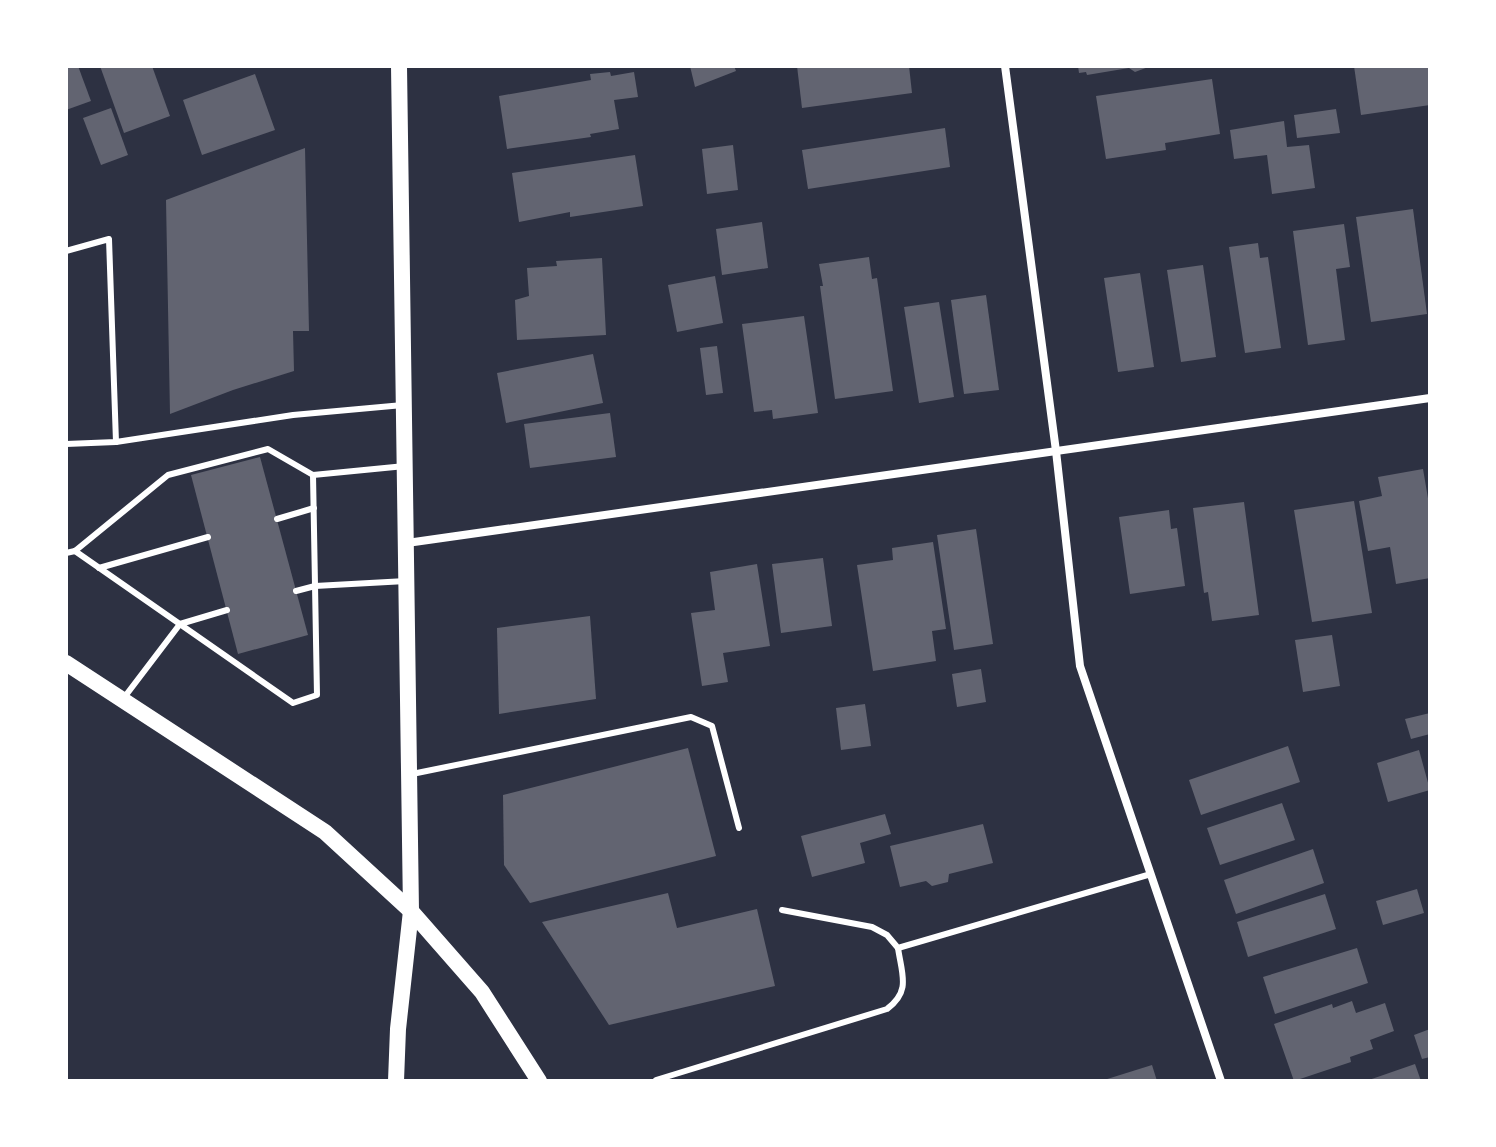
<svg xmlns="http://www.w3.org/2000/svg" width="1496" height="1147" font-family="'Varela Round',sans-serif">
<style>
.building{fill:#626471}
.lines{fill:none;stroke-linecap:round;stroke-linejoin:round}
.service{stroke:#fff;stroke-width:6}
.minor{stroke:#fff;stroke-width:8}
.secondary{stroke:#fff;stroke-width:16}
</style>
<rect width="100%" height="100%" fill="#2d3142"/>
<g class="building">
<polygon points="66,66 78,66 91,101 66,110"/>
<polygon points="100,66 152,66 170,116 124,133"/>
<polygon points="690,66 734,66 736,71 695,87"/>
<polygon points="797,66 909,66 912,93 802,108"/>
<polygon points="1078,66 1151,66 1135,72 1129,68 1087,75 1086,72 1079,73"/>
<polygon points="1354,66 1430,66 1430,105 1361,115"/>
<polygon points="610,72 611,76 634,72 638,97 614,100 619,129 590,134 591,137 507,149 499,96 591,80 590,74"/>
<polygon points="255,74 275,130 202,155 183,100"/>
<polygon points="1212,79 1220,134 1165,143 1166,150 1106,159 1096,96"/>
<polygon points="111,108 128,155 101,165 83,118"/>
<polygon points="1336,109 1340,133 1297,138 1294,115"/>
<polygon points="1284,121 1287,147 1309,145 1315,188 1272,194 1267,155 1234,159 1230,130"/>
<polygon points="945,128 950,167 808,189 802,150"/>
<polygon points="733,145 738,190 707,194 702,149"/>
<polygon points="305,148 309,331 293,331 294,371 233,390 170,414 166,200"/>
<polygon points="635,155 643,206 570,217 570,212 519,222 512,173"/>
<polygon points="1413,209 1427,314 1371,322 1356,217"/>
<polygon points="762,222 768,268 722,275 716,229"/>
<polygon points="1344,224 1350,267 1336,269 1345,340 1308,345 1293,231"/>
<polygon points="1258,243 1260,258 1268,257 1281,348 1245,353 1229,247"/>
<polygon points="869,257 872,279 877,278 893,391 835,399 820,286 823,286 819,264"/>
<polygon points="602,258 606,335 517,340 515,300 529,296 527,268 557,266 556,261"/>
<polygon points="1203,265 1216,357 1181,362 1167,270"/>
<polygon points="1140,273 1154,367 1118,372 1104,278"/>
<polygon points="715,276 723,323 677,332 668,285"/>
<polygon points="986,295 999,390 964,394 951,300"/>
<polygon points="939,302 954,397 919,403 904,307"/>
<polygon points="804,316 818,413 773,419 772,410 754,412 742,324"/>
<polygon points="717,346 723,393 706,395 700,348"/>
<polygon points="593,354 603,403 506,423 497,373"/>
<polygon points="610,413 616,457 530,468 524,424"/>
<polygon points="260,457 308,635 238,654 191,475"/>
<polygon points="1423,469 1430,510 1430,578 1396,584 1390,547 1368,551 1359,501 1382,496 1378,477"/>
<polygon points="1354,501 1372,613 1312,622 1294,510"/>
<polygon points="1244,502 1259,615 1212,621 1208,592 1204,593 1193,508"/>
<polygon points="1169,510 1171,529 1177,528 1185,586 1130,594 1119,517"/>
<polygon points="976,529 993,644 954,650 937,535"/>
<polygon points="933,542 946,629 932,631 936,661 873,671 857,565 893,560 892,548"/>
<polygon points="823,558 832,626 781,633 772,564"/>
<polygon points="757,564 770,646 723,653 728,682 702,686 691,613 715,610 710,572"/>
<polygon points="590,616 596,699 499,714 497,628"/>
<polygon points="1332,635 1340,686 1303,692 1295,640"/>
<polygon points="981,669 986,702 957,707 952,674"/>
<polygon points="865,704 871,746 841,750 836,708"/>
<polygon points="1430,713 1430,734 1411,739 1405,719"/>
<polygon points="1288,746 1300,782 1201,815 1189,780"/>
<polygon points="688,748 716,856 530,903 504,865 503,795"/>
<polygon points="1419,750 1430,790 1388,802 1377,763"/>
<polygon points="1282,803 1295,840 1220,865 1207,828"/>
<polygon points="885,814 891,834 860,843 865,863 812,877 801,836"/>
<polygon points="983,824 993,863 949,874 948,882 932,886 926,881 900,887 890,846"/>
<polygon points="1313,849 1324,883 1236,914 1224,880"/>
<polygon points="1417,889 1424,913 1383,925 1376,901"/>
<polygon points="668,893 677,928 757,909 775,986 609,1025 542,922"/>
<polygon points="1325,894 1336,929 1248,957 1237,922"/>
<polygon points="1357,948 1368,983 1275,1014 1263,977"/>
<polygon points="1352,1001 1356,1013 1385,1003 1394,1031 1370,1040 1373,1049 1350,1057 1351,1062 1294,1081 1274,1024 1332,1004 1333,1008"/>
<polygon points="1430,1029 1430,1057 1422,1059 1414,1035"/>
<polygon points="1415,1064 1421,1081 1366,1081"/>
<polygon points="1152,1065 1157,1081 1104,1081 1104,1080"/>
</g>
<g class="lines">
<g class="service">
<polyline points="66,251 109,239 116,442"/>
<polyline points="66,444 116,442 293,415 403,405"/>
<polyline points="277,519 314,508"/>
<polyline points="75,551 293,703 317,695 313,475"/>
<polyline points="66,553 75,551 168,475 268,449 313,475 405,466"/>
<polyline points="99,568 208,537"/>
<polyline points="296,591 315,586 406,581"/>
<polyline points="123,699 180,624 227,610"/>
<polyline points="412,774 691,717 712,726 739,828"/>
<polyline points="782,910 872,927 887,935 898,948 1151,874"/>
<path d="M656 1080 887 1009C911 991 902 975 898 948"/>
</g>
<g class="minor">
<polyline points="1005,66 1056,451 1080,666 1221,1081"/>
<polyline points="407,543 1430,398"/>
</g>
<g class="secondary">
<polyline points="66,663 325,832 411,911 482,992 539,1081"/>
<polyline points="396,1081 398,1029 411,911 399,66"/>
</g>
</g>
<rect width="1496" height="1147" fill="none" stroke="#ffffff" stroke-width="136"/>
</svg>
